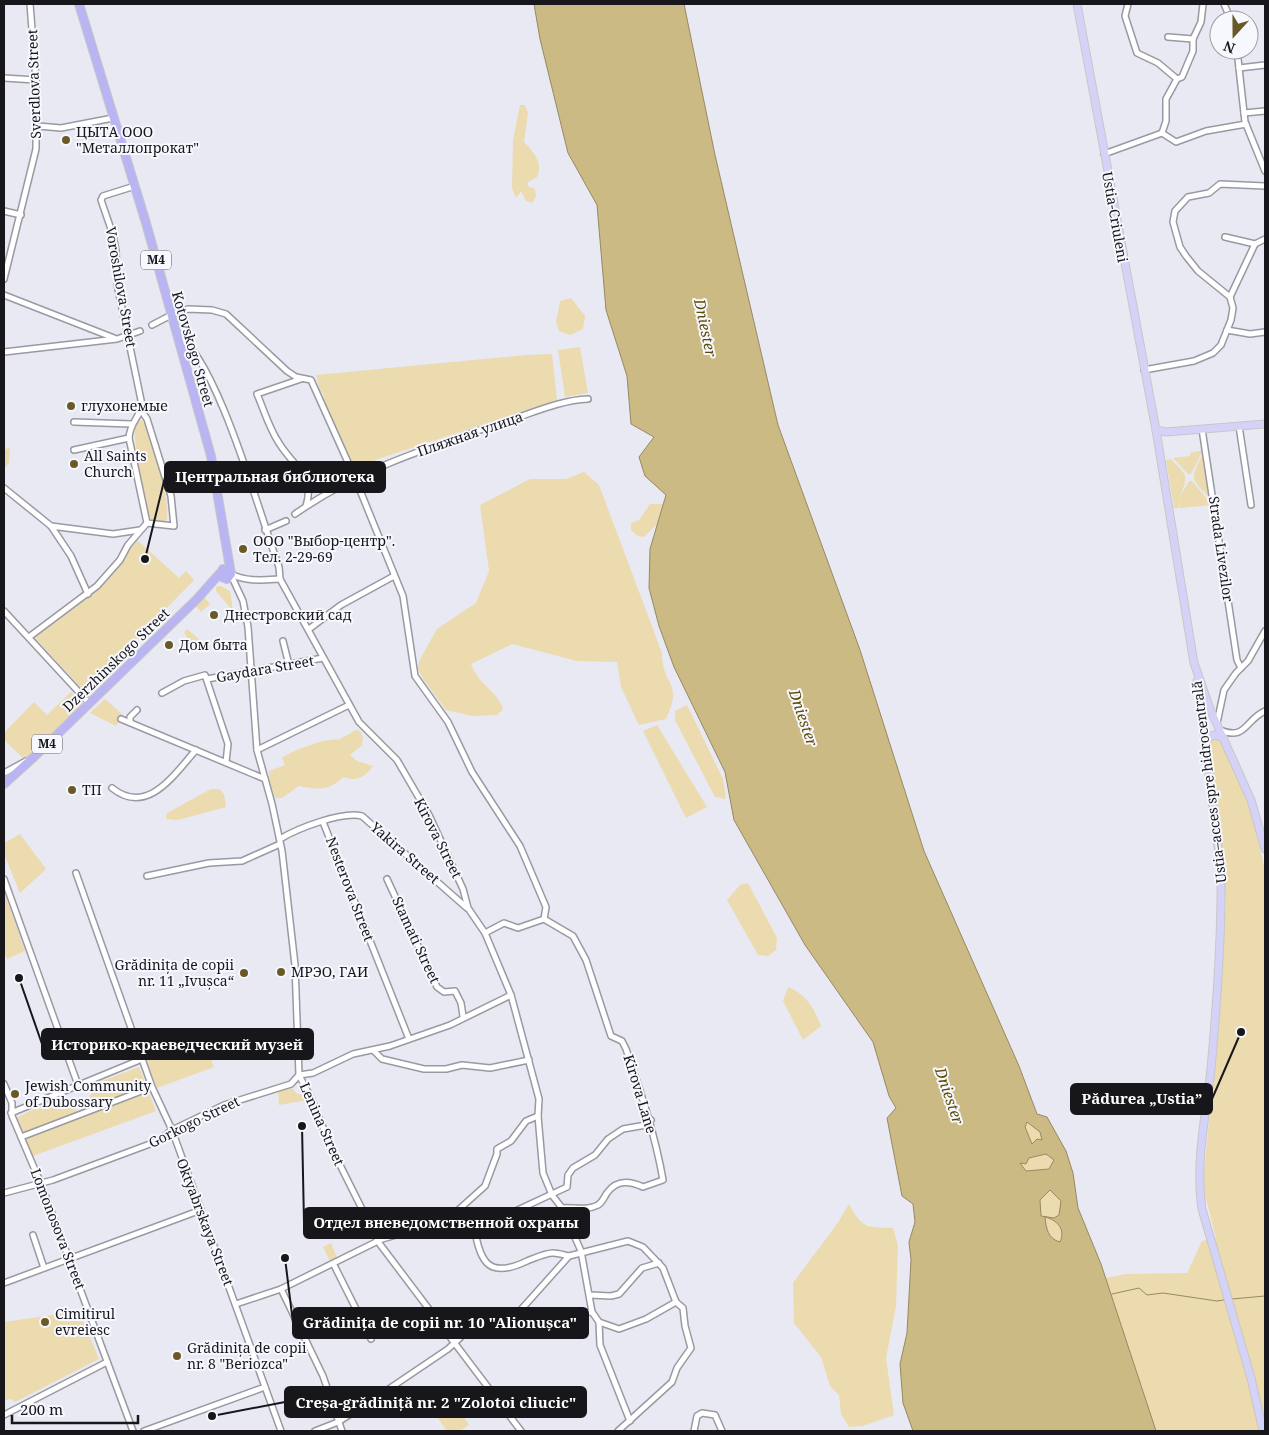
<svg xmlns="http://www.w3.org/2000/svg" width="1269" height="1435" font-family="'Noto Serif',serif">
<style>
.green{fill:#ebdbae}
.water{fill:#ccba84;stroke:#968964;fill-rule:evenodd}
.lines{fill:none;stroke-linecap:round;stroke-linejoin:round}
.stream{stroke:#968964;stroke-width:1}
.minor-casing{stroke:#9999a3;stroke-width:8}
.major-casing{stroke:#c7c7c8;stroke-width:9}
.highway-casing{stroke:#c7c7c8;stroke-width:10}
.minor{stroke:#fff;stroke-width:5}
.major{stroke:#d4d3f7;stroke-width:7}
.highway{stroke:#b8b5f2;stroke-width:8}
.poi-dot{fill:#6a5927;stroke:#f7f7fe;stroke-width:2}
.labels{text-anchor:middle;stroke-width:4;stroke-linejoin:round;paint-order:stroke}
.shield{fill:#f7f7fe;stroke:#5a5a5f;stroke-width:1}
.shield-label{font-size:12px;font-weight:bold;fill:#17171b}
.street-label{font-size:14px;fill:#17171b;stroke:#f7f7fe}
.poi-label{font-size:14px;fill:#17171b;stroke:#f7f7fe;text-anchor:start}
.water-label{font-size:15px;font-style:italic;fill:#5d4a04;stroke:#f7f7fe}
.leader{fill:none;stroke:#17171b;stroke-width:2}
.callout-dot{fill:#17171b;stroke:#f7f7fe;stroke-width:2}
.callout{fill:#17171b;stroke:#17171b;stroke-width:2}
.callout-label{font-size:15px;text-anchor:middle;font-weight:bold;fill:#fff}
</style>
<rect width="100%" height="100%" fill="#e9e9f4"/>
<g class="green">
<path d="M520 105H525L528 113 524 142C533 151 544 164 537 177L528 182V186L535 189 536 197 532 203 526 201 521 191 516 198 512 188 513 140Z"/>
<polygon points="571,298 585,316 583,329 570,335 559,331 556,322 560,301"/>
<polygon points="580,347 588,393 565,397 558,350"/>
<polygon points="552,354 557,400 378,459 353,471 325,407 323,393 320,391 316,375 526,355"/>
<path d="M138 417 144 423C153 454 169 487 167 519L163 523C158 522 152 521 149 517 140 503 136 446 134 427Z"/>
<polygon points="10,448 9,463 4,469 4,449"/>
<polygon points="1203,450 1191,474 1188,474 1173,458 1190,456 1190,453"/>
<path d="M1204 451 1211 499C1189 477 1190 480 1204 451Z"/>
<path d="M1171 459C1188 477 1189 475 1179 498L1189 481H1192L1212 505 1180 508 1179 499V508H1174L1166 460Z"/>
<path d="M584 472 599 485 662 653C662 687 684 680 666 719L639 725 621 687 617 662 577 661 512 644 471 664C480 687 497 690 503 709L497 715 472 716 446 710 423 679 418 669 419 661 437 629 476 603 489 571 480 505 530 479H566Z"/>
<polygon points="650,504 663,504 658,523 644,537 638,536 631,530 631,523 639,520"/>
<path d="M137 540 179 578 186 571 194 580 85 692 33 636C74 607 108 583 137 540Z"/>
<polygon points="221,586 230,591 233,611 216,591 216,587"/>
<polygon points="204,597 210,604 201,612 195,605"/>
<polygon points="187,629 199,639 197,646 191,646 184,632"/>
<path d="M860 650 924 851 1019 1066 1037 1114 1047 1117 1066 1151 1073 1173 1078 1208 1106 1278 1126 1274 1187 1273 1202 1241 1216 1238 1204 1191V1172L1212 1092 1226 904 1219 825 1209 752 1210 739 1218 737C1242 782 1256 823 1265 872V1431H1060Z"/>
<polygon points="71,692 83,704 33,754 23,758 4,740 4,733 34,702 47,715"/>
<polygon points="105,699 123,715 116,726 90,713"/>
<polygon points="687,705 723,779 726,799 715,797 675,720 675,711"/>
<polygon points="657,725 707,807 686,818 643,731"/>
<path d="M356 730 360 731 363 738 362 745 350 755 357 761 373 766C365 777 357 782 343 777 329 791 318 790 299 786L282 798H275L270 782 269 771 285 765 282 758C291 751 328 737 338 740Z"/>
<polygon points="211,789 219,789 224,794 226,807 178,820 166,819 167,813"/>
<polygon points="20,834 46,869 20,893 4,854 4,843"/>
<polygon points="748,883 777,938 776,950 768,956 758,955 727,900 740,885"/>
<polygon points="4,891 25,951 7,959 4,952"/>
<path d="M788 987C807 995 813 1007 821 1026L803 1040 783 1001Z"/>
<polygon points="202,1034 214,1067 157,1088 145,1055"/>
<polygon points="139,1067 156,1111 33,1156 16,1118 56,1098 73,1103 76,1111 91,1106 89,1098 97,1083"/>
<polygon points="291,1087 297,1094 307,1095 308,1100 279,1105 278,1090"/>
<path d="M849 1204C863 1229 865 1227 893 1228L898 1246 896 1306 886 1358 894 1415 863 1426 849 1427 841 1414 839 1395 830 1386 821 1357 794 1323 793 1283 837 1224Z"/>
<polygon points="331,1243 337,1258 330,1261 323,1247"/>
<polygon points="79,1311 99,1359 15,1402 11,1399 4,1400 4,1322"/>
<polygon points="444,1387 469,1425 460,1431 447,1431 425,1399"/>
</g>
<path class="water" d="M534 4H684L715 155 778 425 860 650 924 851 1019 1066 1037 1114 1047 1117 1066 1151 1073 1173 1078 1208 1101 1264 1156 1431H913L903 1403 900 1364 907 1333 911 1260 909 1242 915 1222 913 1204 902 1196 887 1118 896 1108 889 1096 873 1042 805 945 734 820 725 772 674 667 659 626 649 588 650 549 666 495 645 476 639 457 654 437 631 424 627 376 606 310 597 205 568 153 540 39ZM1027 1122 1040 1132 1042 1140 1037 1139 1032 1144 1025 1127ZM1046 1154 1054 1160 1049 1169 1026 1171 1020 1163 1026 1164 1029 1158ZM1050 1190 1061 1201 1059 1215 1054 1218 1041 1216 1040 1200ZM1045 1217C1057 1220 1066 1229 1060 1242 1048 1239 1046 1228 1045 1217Z"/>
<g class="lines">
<g class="stream">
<polyline points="1112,1294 1139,1288 1147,1295 1163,1293 1217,1301 1224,1300"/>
<polyline points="1232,1299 1265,1296"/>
</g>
<g class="minor-casing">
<g id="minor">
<polyline points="1128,4 1125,16 1137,53 1158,63 1177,79"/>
<polyline points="1224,4 1231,20"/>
<polyline points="1168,37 1193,39"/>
<polyline points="1237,50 1245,122 1265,171"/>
<polyline points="1239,68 1265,65"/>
<polyline points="4,78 36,80"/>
<polyline points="1244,113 1265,111"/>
<polyline points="38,126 61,128 113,118"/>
<polyline points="1162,133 1166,121 1166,99 1177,79 1182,77 1193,51 1193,39 1201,22 1203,4"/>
<polyline points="1104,154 1162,133 1176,142 1206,131 1246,124"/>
<path d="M135 186 103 196 101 200 113 235 116 251 117 284 142 405C140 417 130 422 129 438L147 523 174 526 171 496 147 419 141 410"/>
<polyline points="4,211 21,215"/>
<polyline points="1225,237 1255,244 1265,239"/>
<polyline points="4,279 36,149 36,80 30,4"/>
<polyline points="4,295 114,338"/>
<polyline points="1230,297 1255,244"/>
<polyline points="152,325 177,312 188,309 212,310 226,314 287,371 296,377 311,380 355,478 403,596 415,676 448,722 472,772 520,846 546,907 544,919 518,928 504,923 485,933"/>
<polyline points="1227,330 1250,334 1265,332"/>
<path d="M177 336C215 352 262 522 279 567L280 579 359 722 397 760 429 815 463 889 468 908 485 933 511 995 539 1099 538 1116 543 1173 552 1195 562 1208 581 1251 592 1312 599 1322 600 1345 630 1421"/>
<polyline points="4,352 117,339 140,331"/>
<polyline points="1144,370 1194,361 1213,353 1221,345 1231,320 1233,308 1230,297 1198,271 1186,256 1180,247 1173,222 1175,211 1188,197 1209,193 1220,184 1265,186"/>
<path d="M301 379 257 394C264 410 269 428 279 443 292 465 316 476 306 506"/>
<polyline points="74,422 131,424"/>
<polyline points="1239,426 1251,505"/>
<polyline points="1202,429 1237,660 1241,668"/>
<polyline points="74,450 129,438"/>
<polyline points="4,488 51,526 71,556 88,594"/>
<path d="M295 514C359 469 430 447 504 422 530 414 560 400 588 399"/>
<polyline points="51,526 113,534 140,530"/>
<polyline points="265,530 286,521"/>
<path d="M231 574C247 582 263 580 280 579"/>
<polyline points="231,575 243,601 248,627 257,750 272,804 282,851 295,965 299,1075 312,1100 330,1145 379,1243 521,1431"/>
<polyline points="4,611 89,703"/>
<polyline points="309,629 341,605 394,576"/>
<polyline points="29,637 97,586 120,560 128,545 147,523"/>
<polyline points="283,641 289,665"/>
<polyline points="207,679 323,658"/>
<polyline points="162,693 184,681 205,675 228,744 226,762"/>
<polyline points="121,719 265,779"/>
<polyline points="130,722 130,717 137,710"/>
<polyline points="1217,723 1224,690 1236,673 1248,661 1265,631"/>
<path d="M1220 730C1246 741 1245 720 1265 711"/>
<polyline points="257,750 349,705"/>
<polyline points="4,773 26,761"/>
<path d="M112 788C148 817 175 773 196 750"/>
<polyline points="323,822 409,1039"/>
<path d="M280 839C298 828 343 811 362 816L467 908"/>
<polyline points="76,873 152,1087 172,1130 281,1431"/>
<polyline points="147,876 209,863 242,861 280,844"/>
<polyline points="4,879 78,1085"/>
<polyline points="387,879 437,987 444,992 455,991 461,1003 463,1016"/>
<path d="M544 919 573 936 586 960 611 1036 622 1041 626 1049C641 1093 655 1134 663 1180L643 1187C630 1181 617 1179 607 1193 604 1197 603 1202 598 1205 586 1211 574 1207 562 1208"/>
<polyline points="374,1051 382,1059 424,1069 446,1069 462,1065 490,1068 529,1060"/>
<polyline points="4,1084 12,1103 12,1116 41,1184 133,1431"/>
<polyline points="11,1113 142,1059"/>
<polyline points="21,1137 152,1087"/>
<polyline points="4,1193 53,1180 158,1141 172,1130 224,1105 291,1084 299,1075 313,1073 353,1054 390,1046 450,1025 511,995"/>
<polyline points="446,1221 485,1186 497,1154 497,1149 511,1141 526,1121 538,1116"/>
<path d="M473 1222C480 1259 485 1281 527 1261 535 1258 545 1253 553 1253 558 1253 564 1255 569 1256"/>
<polyline points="33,1235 44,1268"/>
<polyline points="334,1265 371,1339"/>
<polyline points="4,1283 201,1210"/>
<polyline points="281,1289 323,1376 342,1431"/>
<polyline points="590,1295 611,1296 619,1294 642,1268 659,1263"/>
<polyline points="236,1304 281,1289 382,1239 446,1221 473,1222 507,1215 567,1187 568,1175 573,1168 595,1155 608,1139 623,1129 646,1125 651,1120"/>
<polyline points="518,1313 569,1256 628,1241 643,1247 663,1268 676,1302"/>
<polyline points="599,1322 619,1329 646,1319 676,1302"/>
<polyline points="4,1415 107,1362"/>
<polyline points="144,1431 265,1387"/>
<polyline points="315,1431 338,1422 368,1403 448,1349 463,1335 481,1326 518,1313 532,1316 592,1312"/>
<polyline points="618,1431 672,1382 677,1368 691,1348 685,1326 683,1308 676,1302"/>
<polyline points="694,1431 697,1416 702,1413 715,1415 722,1431"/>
</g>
</g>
<g class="major-casing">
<g id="major">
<polyline points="1077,4 1156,430 1194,663 1210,709 1251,800 1265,849"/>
<polyline points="1156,430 1166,432 1265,424"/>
<path d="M1197 681 1221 871C1222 937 1217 1003 1211 1069 1206 1115 1195 1163 1202 1209L1251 1378 1263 1431"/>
<polyline points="1205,741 1213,735 1223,737"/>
</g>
</g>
<g class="highway-casing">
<g id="highway">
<polyline points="79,4 146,223 211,456 231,574 227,579 222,577 223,569 230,571"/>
<polyline points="4,784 35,756 197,599 221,572"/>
</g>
</g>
<use href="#minor" class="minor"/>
<use href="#major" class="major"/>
<use href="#highway" class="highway"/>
</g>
<g class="poi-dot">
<circle cx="66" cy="140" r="5"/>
<circle cx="71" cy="406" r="5"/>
<circle cx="74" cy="464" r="5"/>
<circle cx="243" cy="549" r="5"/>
<circle cx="214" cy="615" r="5"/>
<circle cx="169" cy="645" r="5"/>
<circle cx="72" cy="790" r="5"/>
<circle cx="281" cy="972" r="5"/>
<circle cx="244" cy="973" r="5"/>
<circle cx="15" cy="1094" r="5"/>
<circle cx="45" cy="1322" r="5"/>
<circle cx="177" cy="1356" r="5"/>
</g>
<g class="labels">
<g class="shield">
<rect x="141" y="250.5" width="30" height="19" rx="4"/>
<rect x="32" y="734.5" width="30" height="19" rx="4"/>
</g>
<g class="shield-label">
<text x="156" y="264">M4</text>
<text x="47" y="748">M4</text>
</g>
<g class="street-label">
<text transform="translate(34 84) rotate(-92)" y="5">Sverdlova Street</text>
<text transform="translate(1115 217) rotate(80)" y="5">Ustia-Criuleni</text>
<text transform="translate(121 287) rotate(80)" y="5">Voroshilova Street</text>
<text transform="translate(193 349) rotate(74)" y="5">Kotovskogo Street</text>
<text transform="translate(470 434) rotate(-19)" y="5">Пляжная улица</text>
<text transform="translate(1221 549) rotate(82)" y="5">Strada Livezilor</text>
<text transform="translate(116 660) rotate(-44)" y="5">Dzerzhinskogo Street</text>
<text transform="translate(265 669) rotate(-10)" y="5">Gaydara Street</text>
<text transform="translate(1209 782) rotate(-97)" y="5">Ustia–acces spre hidrocentrală</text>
<text transform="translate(438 838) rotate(63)" y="5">Kirova Street</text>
<text transform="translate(405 853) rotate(41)" y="5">Yakira Street</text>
<text transform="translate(350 889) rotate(69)" y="5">Nesterova Street</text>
<text transform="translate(416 940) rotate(65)" y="5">Stamati Street</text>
<text transform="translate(640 1094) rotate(73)" y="5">Kirova Lane</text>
<text transform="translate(194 1122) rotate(-26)" y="5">Gorkogo Street</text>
<text transform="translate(322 1124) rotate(66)" y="5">Lenina Street</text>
<text transform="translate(205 1222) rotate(69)" y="5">Oktyabrskaya Street</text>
<text transform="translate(58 1229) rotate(69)" y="5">Lomonosova Street</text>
</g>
<g class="poi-label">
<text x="76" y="137">ЦЫТА ООО<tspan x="76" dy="16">"Металлопрокат"</tspan></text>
<text x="81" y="411">глухонемые</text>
<text x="84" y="461">All Saints<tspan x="84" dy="16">Church</tspan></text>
<text x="253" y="546">ООО "Выбор-центр".<tspan x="253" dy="16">Тел. 2-29-69</tspan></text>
<text x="224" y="620">Днестровский сад</text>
<text x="179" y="650">Дом быта</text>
<text x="82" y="795">ТП</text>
<text x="234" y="970" text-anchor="end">Grădinița de copii<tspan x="234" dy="16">nr. 11 „Ivușca“</tspan></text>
<text x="291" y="977">МРЭО, ГАИ</text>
<text x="25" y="1091">Jewish Community<tspan x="25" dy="16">of Dubossary</tspan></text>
<text x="55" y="1319">Cimitirul<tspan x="55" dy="16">evreiesc</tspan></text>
<text x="187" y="1353">Grădinița de copii<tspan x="187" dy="16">nr. 8 "Beriozca"</tspan></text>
</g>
<g class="water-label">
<text transform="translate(705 328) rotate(78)" y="5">Dniester</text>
<text transform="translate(803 718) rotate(71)" y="5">Dniester</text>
<text transform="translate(949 1096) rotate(71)" y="5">Dniester</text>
</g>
</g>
<path class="leader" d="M145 559L165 477M19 978L42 1044M1241 1032L1212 1099M302 1126L304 1223M285 1258L293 1323M212 1416L285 1402"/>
<g class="callout-dot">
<circle cx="145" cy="559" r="5"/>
<circle cx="19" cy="978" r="5"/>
<circle cx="1241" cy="1032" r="5"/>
<circle cx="302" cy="1126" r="5"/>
<circle cx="285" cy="1258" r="5"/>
<circle cx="212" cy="1416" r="5"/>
</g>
<g class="callout">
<rect x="165" y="462" width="220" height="30" rx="5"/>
<rect x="42" y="1029" width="271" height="30" rx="5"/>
<rect x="1071" y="1084" width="141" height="30" rx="5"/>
<rect x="304" y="1208" width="285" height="30" rx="5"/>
<rect x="293" y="1308" width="295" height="30" rx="5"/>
<rect x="285" y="1387" width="301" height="30" rx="5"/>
</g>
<g class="callout-label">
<text x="275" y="482">Центральная библиотека</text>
<text x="177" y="1050">Историко-краеведческий музей</text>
<text x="1142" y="1104">Pădurea „Ustia”</text>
<text x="446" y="1228">Отдел вневедомственной охраны</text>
<text x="440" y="1328">Grădinița de copii nr. 10 "Alionușca"</text>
<text x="436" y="1408">Creșa-grădiniță nr. 2 "Zolotoi cliucic"</text>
</g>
<rect width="1269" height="1435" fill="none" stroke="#17171b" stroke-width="10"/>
<g transform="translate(1234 35) rotate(201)"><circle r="24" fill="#f7f7fe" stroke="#9d9da3"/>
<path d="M0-4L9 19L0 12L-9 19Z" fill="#6a5927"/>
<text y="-8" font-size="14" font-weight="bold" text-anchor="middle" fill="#17171b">N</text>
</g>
<path d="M12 1415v8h126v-8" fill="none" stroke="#17171b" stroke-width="2.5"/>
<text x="20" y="1415" font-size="15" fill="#17171b" stroke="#f7f7fe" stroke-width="4" paint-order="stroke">200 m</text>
</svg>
